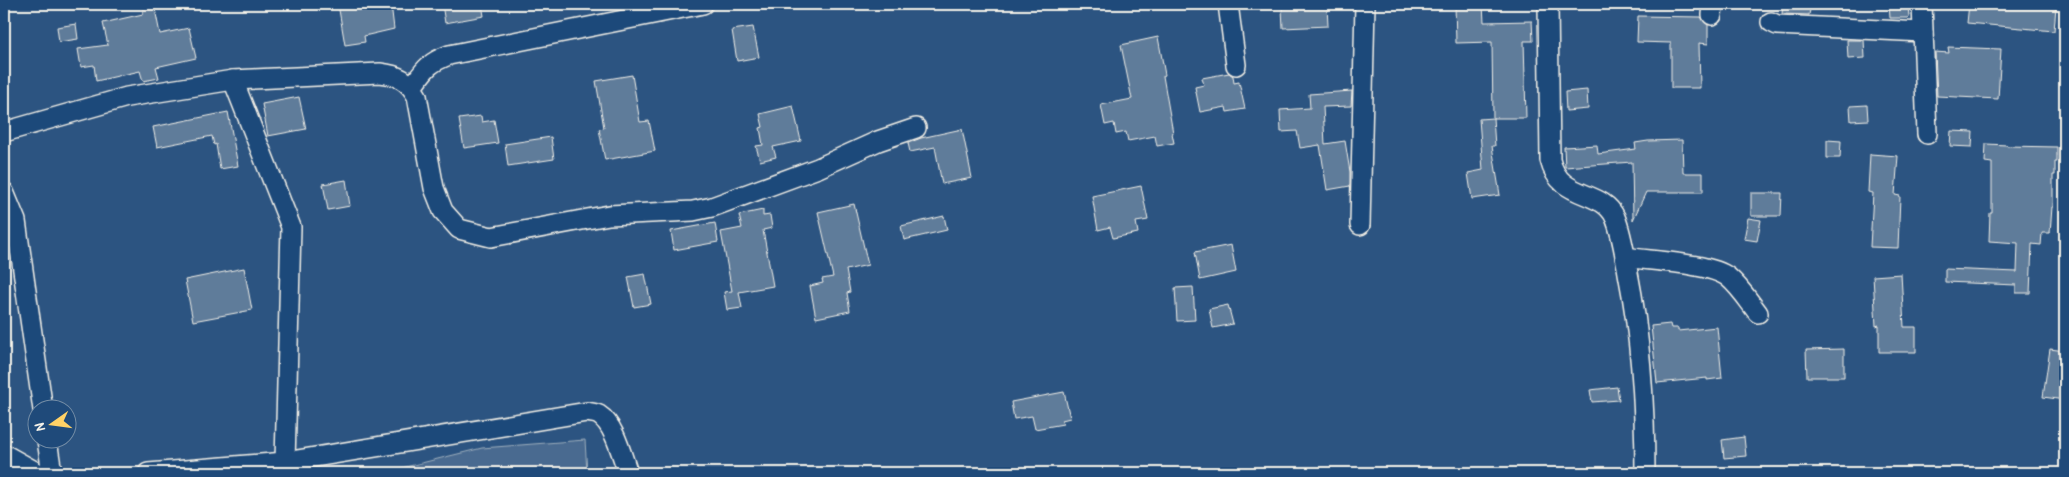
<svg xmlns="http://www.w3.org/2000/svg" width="2069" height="477" font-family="'Patrick Hand',sans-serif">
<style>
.green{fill:#496b90;stroke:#9eaebc}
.building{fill:#5e7b9a;stroke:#f4f1e8}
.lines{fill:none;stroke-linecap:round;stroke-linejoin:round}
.minor-casing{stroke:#f4f1e8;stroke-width:22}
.minor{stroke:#1f4a7a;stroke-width:19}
</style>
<rect width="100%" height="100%" fill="#2c5481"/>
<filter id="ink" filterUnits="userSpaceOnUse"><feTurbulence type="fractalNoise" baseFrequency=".02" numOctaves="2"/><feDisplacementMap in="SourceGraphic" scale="10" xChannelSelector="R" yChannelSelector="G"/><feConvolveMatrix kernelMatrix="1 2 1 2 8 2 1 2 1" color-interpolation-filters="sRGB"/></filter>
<g filter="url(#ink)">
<polygon class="green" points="585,440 587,473 381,473 482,448"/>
<g class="building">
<polygon points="142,4 154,4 160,34 189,28 196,58 156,67 159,78 143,81 140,71 96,81 94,65 81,67 78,49 108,45 103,23 143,14"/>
<polygon points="338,4 391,4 394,29 364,36 365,42 345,45"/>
<polygon points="442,4 482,4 484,16 445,23"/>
<polygon points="1455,4 1483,4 1484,22 1532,21 1533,41 1524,41 1526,118 1493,118 1492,42 1456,43"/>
<polygon points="1783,4 1811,4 1809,15 1782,14"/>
<polygon points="1889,4 1908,4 1909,18 1890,18"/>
<polygon points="1969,4 2037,4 2056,6 2054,31 1967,23"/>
<polygon points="1327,6 1328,26 1283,28 1282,8"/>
<polygon points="1638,16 1701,17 1708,25 1708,44 1699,43 1700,88 1671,88 1671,43 1637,42"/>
<polygon points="76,24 78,39 59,42 57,27"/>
<polygon points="753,27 759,57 737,61 732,30"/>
<polygon points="1158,37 1165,75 1163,76 1173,133 1172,133 1174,143 1157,146 1155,136 1128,141 1126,132 1116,134 1114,123 1105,125 1101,105 1132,99 1121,45"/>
<polygon points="1847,40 1864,40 1865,58 1848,59"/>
<polygon points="1948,47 2001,49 1998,99 1937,96 1935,52 1949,53"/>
<polygon points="1229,73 1233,76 1234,83 1239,82 1245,109 1227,112 1226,107 1200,112 1195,87 1204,85 1202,78"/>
<polygon points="632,75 640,122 649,121 655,151 605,160 599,129 604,128 596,81"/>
<polygon points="1587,90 1588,109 1566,111 1565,92"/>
<polygon points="1352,91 1351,106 1323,107 1325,144 1345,141 1350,172 1350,186 1327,190 1320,145 1300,148 1297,131 1281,132 1280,110 1310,108 1309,94"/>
<polygon points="299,97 306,129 268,136 262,104"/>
<polygon points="1867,105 1868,120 1851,121 1850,106"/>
<polygon points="793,106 801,141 773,147 776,157 760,161 756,146 763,145 760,128 763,127 760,114"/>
<polygon points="228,112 238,166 220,169 216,144 214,145 212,136 157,147 153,127"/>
<polygon points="481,116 482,122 494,120 498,143 464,148 459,119"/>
<polygon points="1493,118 1495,146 1492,146 1500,195 1472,199 1468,173 1483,170 1479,119"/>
<polygon points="962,129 972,178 942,184 935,147 910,152 908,143 921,138"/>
<polygon points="1951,131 1973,132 1972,147 1950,146"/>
<polygon points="551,137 554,159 508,166 505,144"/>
<polygon points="1682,140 1683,173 1703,173 1703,192 1646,192 1633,220 1632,162 1565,167 1564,147 1597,145 1598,154 1636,149 1635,143 1648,141"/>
<polygon points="1827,140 1841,141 1840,158 1827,158"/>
<polygon points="1986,144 2007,145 2007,146 2057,147 2057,162 2055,162 2055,175 2053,175 2053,207 2052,207 2050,233 2042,233 2041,245 2032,244 2030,293 2016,293 2016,285 1945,282 1945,269 2017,272 2018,243 1989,241 1990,213 1992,213 1992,163 1985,162"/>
<polygon points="1870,154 1898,156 1895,195 1900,196 1898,248 1870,247 1873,193 1868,192"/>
<polygon points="346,180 350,206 328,210 323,184"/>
<polygon points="1141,186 1148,220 1136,222 1138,233 1113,238 1110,227 1098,230 1092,196"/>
<polygon points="1751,193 1782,193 1781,216 1751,216"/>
<polygon points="854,204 868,265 846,270 850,292 847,293 850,311 816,318 810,286 823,283 822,279 833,277 818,212"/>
<polygon points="763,210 763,216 770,215 772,228 763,230 773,286 739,292 742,308 727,310 724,292 732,291 721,232 742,228 739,215"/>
<polygon points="944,216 947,230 904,240 901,226"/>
<polygon points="1748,218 1761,220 1757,241 1744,239"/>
<polygon points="715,223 718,242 674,250 671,231"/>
<polygon points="1231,245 1236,272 1200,280 1195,252"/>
<polygon points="244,268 252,310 193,321 185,280"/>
<polygon points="645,274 651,304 634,307 628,277"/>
<polygon points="1901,274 1904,327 1916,327 1916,352 1879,352 1879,325 1876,326 1873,276"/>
<polygon points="1193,287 1195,320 1177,321 1175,288"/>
<polygon points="1228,305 1233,324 1213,328 1209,309"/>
<polygon points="1670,324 1671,328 1678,328 1678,331 1717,327 1722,378 1707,380 1707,378 1657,383 1651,326"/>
<polygon points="1844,349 1844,377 1807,377 1806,350"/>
<polygon points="2050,349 2065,351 2065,400 2043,397"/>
<polygon points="1617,387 1619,400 1592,402 1590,390"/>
<polygon points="1064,392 1070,418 1062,420 1063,424 1035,429 1032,416 1014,419 1011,402"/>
<polygon points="1744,437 1746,456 1724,458 1722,440"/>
</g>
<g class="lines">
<g class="minor-casing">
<g id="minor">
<polyline points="1228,4 1236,65"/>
<path d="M1548 4 1550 160C1560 201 1601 188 1615 217 1622 234 1625 255 1628 273 1641 339 1645 406 1645 473"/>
<polyline points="1922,4 1927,134"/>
<polyline points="1712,15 1713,4"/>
<polyline points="1771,22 1777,25 1923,32"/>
<polyline points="233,80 291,227 285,462"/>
<path d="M412 87C425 69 428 63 449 55L703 4"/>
<path d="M4 132 127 97 233 80 380 73C398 75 408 80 417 96L434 188 443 211 459 229 491 237 609 215 693 211 712 207 818 168 878 141 916 128"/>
<polyline points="4,192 16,221 43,410"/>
<polyline points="1360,225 1365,4"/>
<path d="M1625 257C1650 261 1710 263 1728 277 1740 287 1748 300 1758 313"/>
<polyline points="47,440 52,473"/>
<polyline points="4,454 38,473"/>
<path d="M148 473 285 462 587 412C590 413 596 413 599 415 615 425 622 457 628 473"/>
</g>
</g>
<use href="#minor" class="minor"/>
</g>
</g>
<rect width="2069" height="477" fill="none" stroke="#1f4a7a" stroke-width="20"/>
<rect x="10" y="10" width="2049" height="457" fill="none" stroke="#f4f1e8" stroke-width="2" filter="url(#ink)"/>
<g transform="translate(52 424) rotate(256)"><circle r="24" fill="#1f4a7a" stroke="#748da6"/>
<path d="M0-4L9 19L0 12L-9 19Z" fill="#ffd166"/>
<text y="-8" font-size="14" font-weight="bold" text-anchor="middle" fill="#f4f1e8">N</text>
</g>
</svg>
